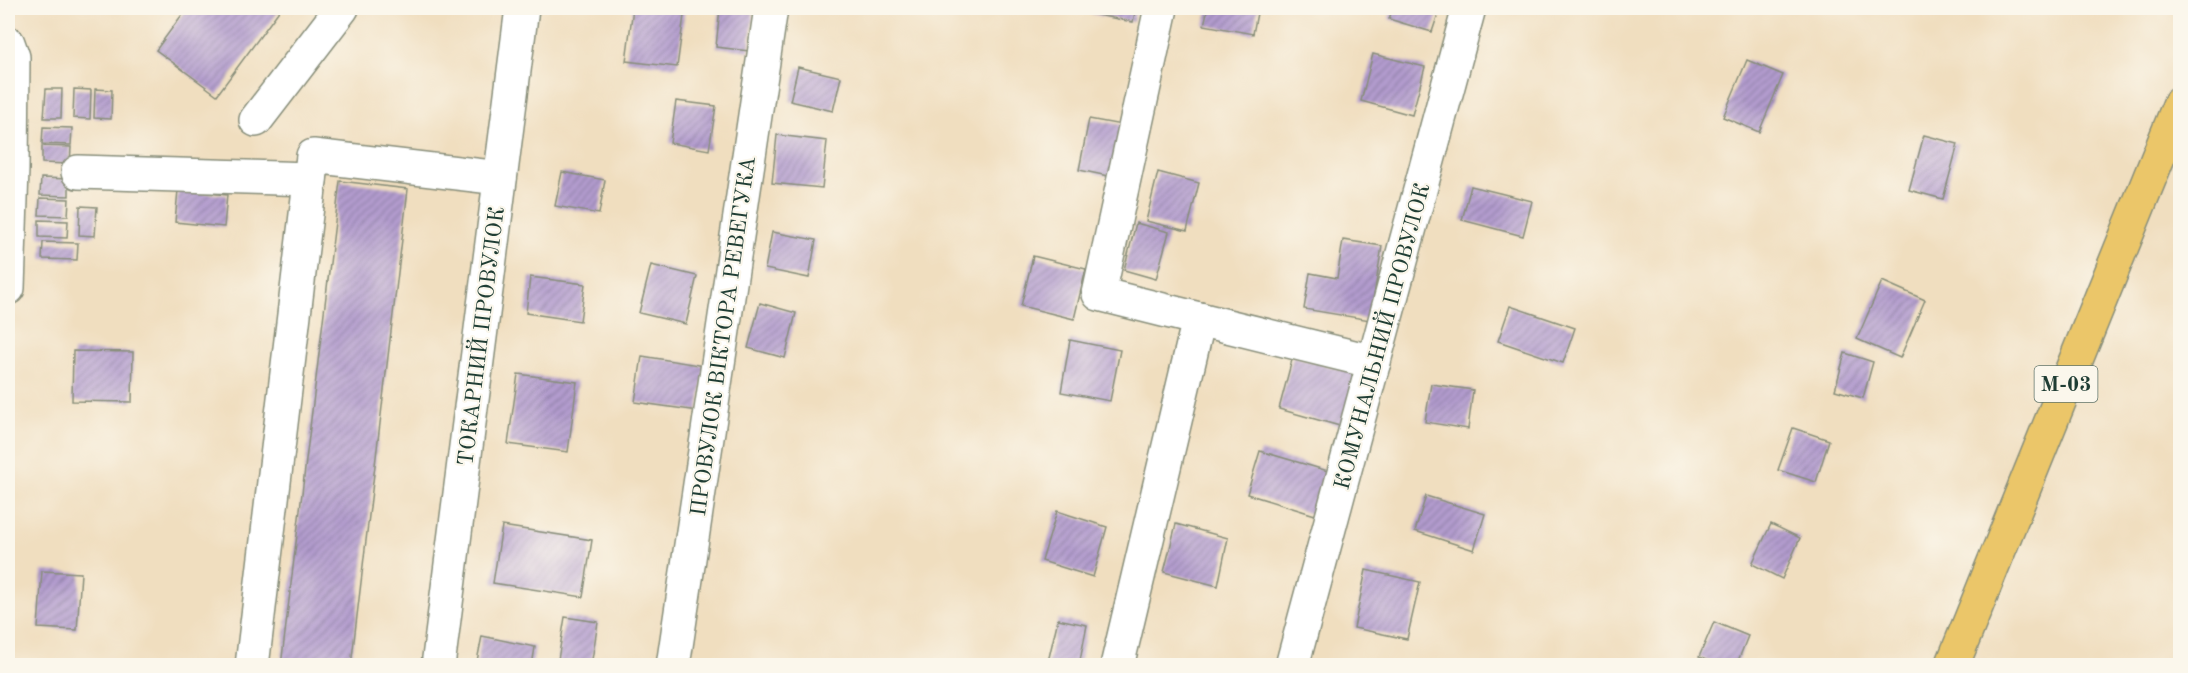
<svg xmlns="http://www.w3.org/2000/svg" width="2188" height="673" font-family="'Old Standard TT',serif">
<style>
.building{fill:url(#building-hatch)}
.lines{fill:none;stroke-linecap:round;stroke-linejoin:round}
.minor-casing{stroke:#888e7a;stroke-width:36}
.highway-casing{stroke:#888e7a;stroke-width:36}
.minor{stroke:#fff;stroke-width:33}
.highway{stroke:#ebc669;stroke-width:33}
.labels{text-anchor:middle;stroke-width:4.5;stroke-linejoin:round;paint-order:stroke}
.shield{fill:#fbf7ec;stroke:#61756b;stroke-width:1.5}
.shield-label{font-size:21px;font-weight:bold;fill:#1f3d34}
.street-label{font-size:22px;fill:#1f3d34;stroke:#fbf7ec}
</style>
<defs>
<pattern id="building-hatch" width="6" height="6" patternUnits="userSpaceOnUse" patternTransform="scale(1.5)"><rect width="6" height="6" fill="#b29bce"/><path d="M-1 1l2-2M0 6l6-6M5 7l2-2" fill="none" stroke="#9080a8"/></pattern>
</defs>
<rect width="100%" height="100%" fill="#fbf7ec"/>
<filter id="ink" filterUnits="userSpaceOnUse"><feTurbulence type="fractalNoise" baseFrequency=".0167" numOctaves="2"/><feDisplacementMap in="SourceGraphic" scale="12" xChannelSelector="R" yChannelSelector="G"/><feConvolveMatrix kernelMatrix="1 2 1 2 8 2 1 2 1" color-interpolation-filters="sRGB"/></filter>
<filter id="wash" filterUnits="userSpaceOnUse"><feTurbulence type="fractalNoise" baseFrequency=".008" numOctaves="4" result="noise"/><feDisplacementMap in="SourceGraphic" scale="24" xChannelSelector="R" yChannelSelector="G"/><feGaussianBlur stdDeviation="1.35" result="paint"/><feColorMatrix in="noise" values="0 0 0 0 0 0 0 0 0 0 0 0 0 0 0 0 0 1.4 0 .05"/><feComposite in="paint" operator="in"/></filter>
<g filter="url(#wash)">
<rect width="100%" height="100%" fill="#f0debf"/>
<g id="blocks">
<g class="building">
<polygon points="187,8 281,8 217,95 156,50"/>
<polygon points="633,8 685,8 677,67 626,61"/>
<polygon points="720,8 754,8 749,51 716,47"/>
<polygon points="1088,8 1136,8 1133,22 1087,13"/>
<polygon points="1208,8 1258,8 1253,34 1204,25"/>
<polygon points="1393,8 1440,8 1432,32 1389,19"/>
<polygon points="1373,54 1425,67 1412,115 1361,101"/>
<polygon points="1747,60 1783,75 1759,132 1723,117"/>
<polygon points="798,67 841,77 833,111 790,101"/>
<polygon points="46,89 62,89 61,118 44,118"/>
<polygon points="74,89 91,90 90,119 73,118"/>
<polygon points="95,89 112,90 111,119 94,118"/>
<polygon points="676,101 716,106 709,150 670,143"/>
<polygon points="1089,119 1122,125 1113,177 1079,170"/>
<polygon points="43,127 72,128 71,145 42,144"/>
<polygon points="777,135 827,141 822,188 772,183"/>
<polygon points="1924,135 1958,144 1943,199 1909,190"/>
<polygon points="42,146 71,147 70,164 42,163"/>
<polygon points="562,172 605,180 599,214 555,206"/>
<polygon points="1158,172 1199,183 1187,231 1146,221"/>
<polygon points="41,178 69,179 69,196 40,195"/>
<polygon points="340,181 408,189 351,666 281,666"/>
<polygon points="1471,186 1532,201 1523,236 1462,220"/>
<polygon points="178,190 227,195 224,227 175,222"/>
<polygon points="40,198 69,199 68,216 39,215"/>
<polygon points="80,206 97,207 95,236 79,235"/>
<polygon points="39,220 68,221 67,238 39,237"/>
<polygon points="1136,223 1169,232 1156,279 1124,270"/>
<polygon points="772,232 816,240 809,278 765,269"/>
<polygon points="1343,240 1382,246 1370,320 1304,309 1310,273 1337,278"/>
<polygon points="43,242 78,243 77,260 42,259"/>
<polygon points="1033,256 1086,269 1074,319 1021,306"/>
<polygon points="651,265 697,276 686,324 639,313"/>
<polygon points="530,277 585,284 580,321 526,313"/>
<polygon points="1882,281 1925,300 1900,358 1857,339"/>
<polygon points="760,303 796,313 785,358 748,348"/>
<polygon points="1510,306 1575,328 1563,363 1498,341"/>
<polygon points="1070,340 1120,350 1110,401 1061,392"/>
<polygon points="73,351 133,352 132,402 72,401"/>
<polygon points="1845,353 1873,362 1863,398 1835,390"/>
<polygon points="642,356 705,366 698,411 635,402"/>
<polygon points="1293,356 1361,375 1347,428 1279,409"/>
<polygon points="518,374 577,382 568,452 508,444"/>
<polygon points="1431,384 1473,390 1468,429 1425,422"/>
<polygon points="1793,428 1829,440 1816,482 1778,470"/>
<polygon points="1260,451 1328,471 1315,515 1247,494"/>
<polygon points="1426,496 1485,514 1474,550 1415,531"/>
<polygon points="1057,511 1107,527 1093,577 1042,561"/>
<polygon points="1176,524 1228,538 1218,586 1164,572"/>
<polygon points="1771,524 1800,538 1782,579 1752,564"/>
<polygon points="502,526 592,540 583,597 493,583"/>
<polygon points="1366,570 1420,582 1407,639 1354,628"/>
<polygon points="42,571 81,573 77,630 38,628"/>
<polygon points="565,617 598,622 591,666 557,666"/>
<polygon points="1058,619 1087,625 1079,666 1047,666"/>
<polygon points="1714,622 1748,636 1736,666 1719,666 1699,657"/>
<polygon points="482,636 535,647 532,666 476,666"/>
</g>
</g>
</g>
<g filter="url(#ink)">
<use href="#blocks" fill-opacity="0" stroke="#888e7a" stroke-width="1.5"/>
<g class="lines">
<g class="minor-casing">
<g id="minor">
<polyline points="8,43 13,57 12,169 8,288"/>
<polyline points="256,120 342,8"/>
<polyline points="78,172 310,179"/>
<polyline points="1199,319 1374,362"/>
<polyline points="252,666 313,156 500,178"/>
<polyline points="438,666 522,8"/>
<polyline points="673,666 771,8"/>
<polyline points="1117,666 1199,319 1099,294 1161,8"/>
<polyline points="1292,666 1469,8"/>
</g>
</g>
<g class="highway-casing">
<polyline id="highway" points="1952,666 2180,103"/>
</g>
<use href="#minor" class="minor"/>
<use href="#highway" class="highway"/>
</g>
</g>
<g class="labels">
<rect class="shield" x="2034.5" y="366" width="63" height="36" rx="4.5"/>
<g class="shield-label">
<text x="2066" y="391">М-03</text>
</g>
<g class="street-label">
<text transform="translate(480 336) rotate(-83)" y="8">ТОКАРНИЙ ПРОВУЛОК</text>
<text transform="translate(722 336) rotate(-82)" y="8">ПРОВУЛОК ВІКТОРА РЕВЕГУКА</text>
<text transform="translate(1381 336) rotate(-75)" y="8">КОМУНАЛЬНИЙ ПРОВУЛОК</text>
</g>
</g>
<rect width="2188" height="673" fill="none" stroke="#fbf7ec" stroke-width="30"/>
</svg>
